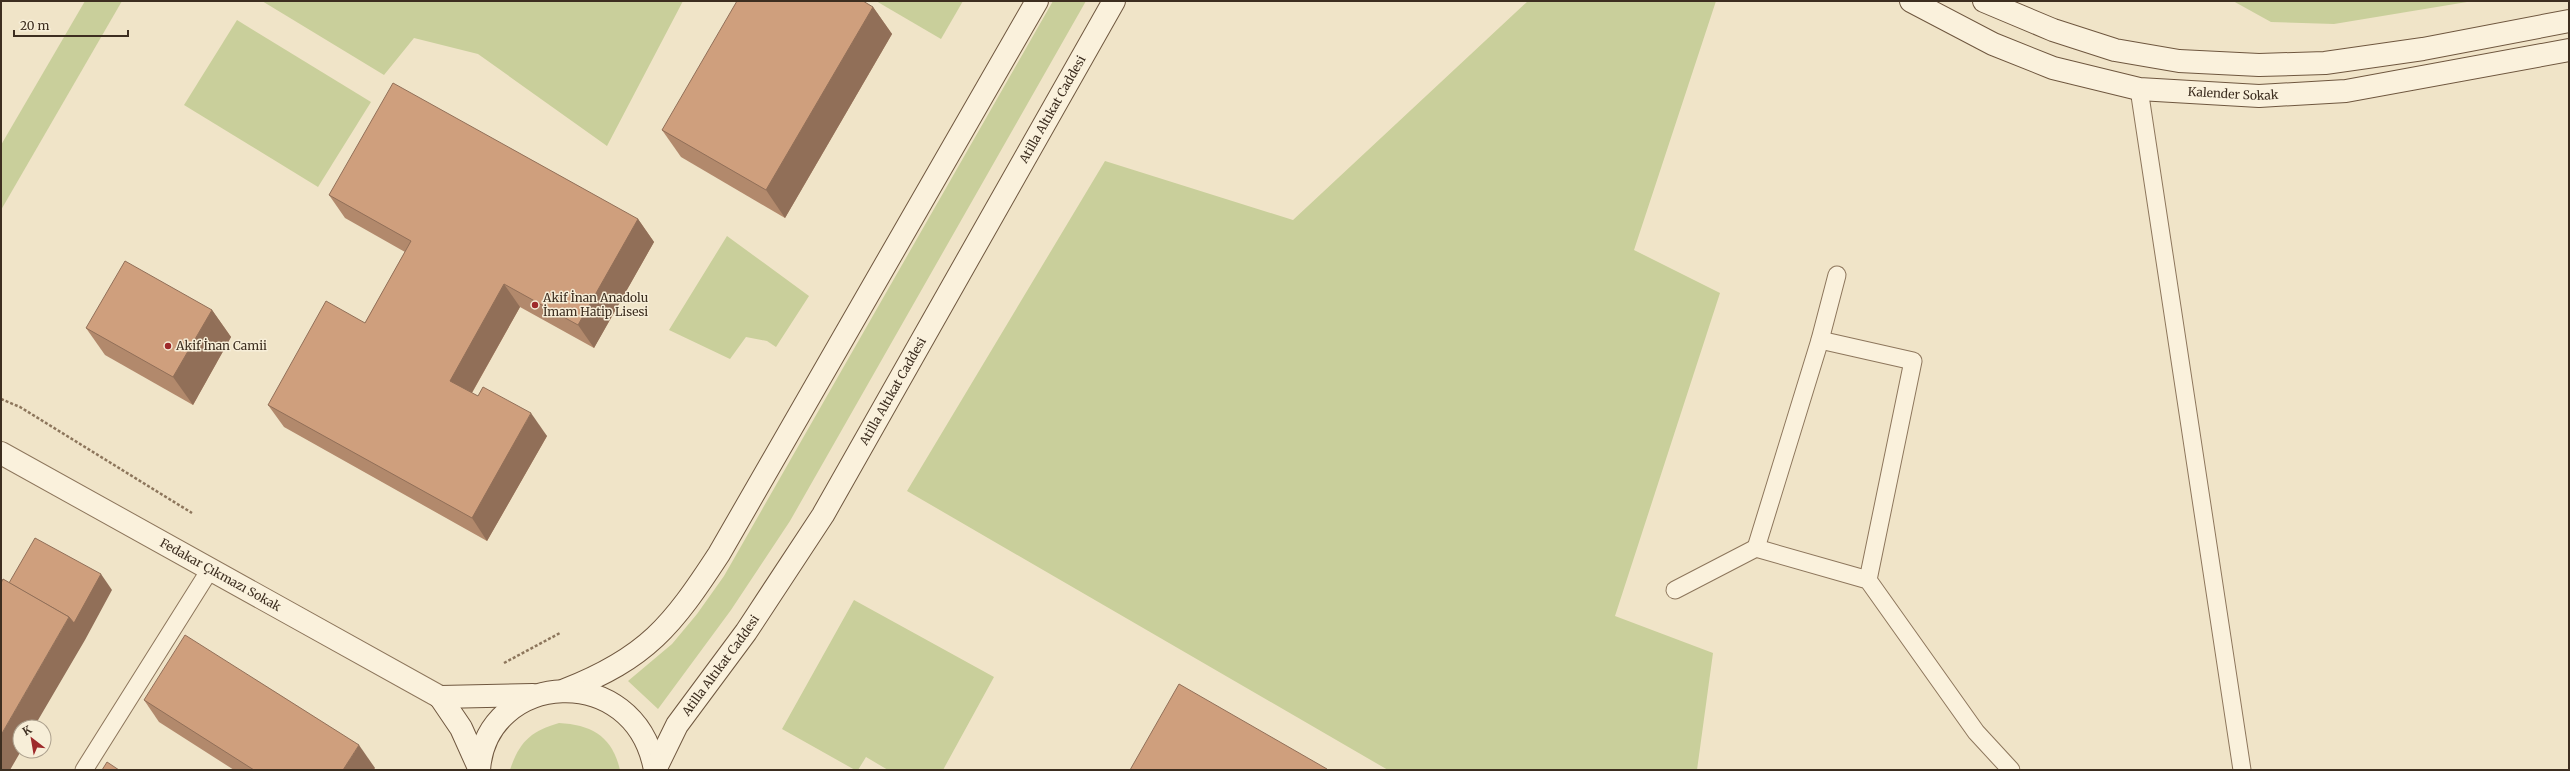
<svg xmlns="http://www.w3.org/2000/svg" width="2570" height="771" font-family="Merriweather,serif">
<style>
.green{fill:#c9cf9b}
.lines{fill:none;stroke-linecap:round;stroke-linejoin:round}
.lane-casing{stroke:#8d765c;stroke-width:19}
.street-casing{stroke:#8d765c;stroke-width:24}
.secondary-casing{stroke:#6f573f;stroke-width:24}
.path{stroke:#8d765c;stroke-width:2.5;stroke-dasharray:3 2;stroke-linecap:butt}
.lane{stroke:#faf1dc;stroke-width:17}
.street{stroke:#faf1dc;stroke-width:22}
.secondary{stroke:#faf1dc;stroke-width:22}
.wall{fill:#b2896c}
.shaded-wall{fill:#916f58}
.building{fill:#cf9f7d;stroke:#916f58}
.poi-dot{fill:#9e2a2b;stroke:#f7eed8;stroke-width:1.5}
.labels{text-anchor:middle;stroke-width:3;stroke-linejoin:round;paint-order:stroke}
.street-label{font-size:12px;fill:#3d2e20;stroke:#f7eed8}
.poi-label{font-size:12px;fill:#3d2e20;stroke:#f7eed8;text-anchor:start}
</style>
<rect width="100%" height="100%" fill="#f0e4c8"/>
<g class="green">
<polygon points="85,1 122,1 1,210 1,145"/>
<polygon points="262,1 683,1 607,146 478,54 414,38 384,75"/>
<polygon points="876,1 963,1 941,39"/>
<polygon points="1053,1 1086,1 790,521 731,610 658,709 628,681 672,644 697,614 724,576"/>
<polygon points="1528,1 1716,1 1634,250 1720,293 1615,616 1713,653 1697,770 1388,770 907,491 1105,161 1293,220"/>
<polygon points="2233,1 2473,1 2334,24 2271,22"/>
<polygon points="237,20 371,102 318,187 184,105"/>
<polygon points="727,236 809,296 776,347 767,341 746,337 730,359 669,330"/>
<polygon points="854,600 994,677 943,770 888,770 866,757 858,770 855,770 782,729"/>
<path d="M559 723C592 725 612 736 620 770H510C519 742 531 731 559 723Z"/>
</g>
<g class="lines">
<g class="lane-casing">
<g id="lane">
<polyline points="2139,89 2242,770"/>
<polyline points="1820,340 1837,275"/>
<polyline points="1868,580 1913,361 1820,340 1756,548 1868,580 1976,732 2011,770"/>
<polyline points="1675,590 1756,548"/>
<polyline points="84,770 211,568"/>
</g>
</g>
<g class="street-casing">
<g id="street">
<path id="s1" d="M1 453 440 697"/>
</g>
</g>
<g class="secondary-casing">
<g id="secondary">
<path id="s2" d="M1911 1 1993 44 2053 68 2139 89 2259 96 2346 91 2569 50"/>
<polyline points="1984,1 2053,30 2115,50 2179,61 2259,65 2325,63 2423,49 2569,21"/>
<path d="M565 690C647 658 672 626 719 554L1037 1"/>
<polyline points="440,697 533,695"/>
<polyline points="440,697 461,728 479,768"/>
<path d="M479 770C486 671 635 659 655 770"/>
<path id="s3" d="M655 770 677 725 746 632 823 515 1114 1"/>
</g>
</g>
<g class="path">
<polyline points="1,399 20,407 192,513"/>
<polyline points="504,663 560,633"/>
</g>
<use href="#lane" class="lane"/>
<use href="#street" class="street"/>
<use href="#secondary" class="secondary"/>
</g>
<g class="wall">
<polygon points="873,7 892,34 785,218 681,157 662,130"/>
<polygon points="329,195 638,219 654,242 594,348 520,307 472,393 547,436 487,541 284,427 268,405 365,323 405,252 345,218"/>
<polygon points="212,310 231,337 193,405 105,355 86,328"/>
<polygon points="144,700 375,768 373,770 234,770 159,722"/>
</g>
<g class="shaded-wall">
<polygon points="873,7 892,34 785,218 766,190"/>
<polygon points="638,219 654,242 594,348 578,325"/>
<polygon points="504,284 520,307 466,403 450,381"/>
<polygon points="212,310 231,337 193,405 173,377"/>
<polygon points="531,413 547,436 487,541 472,518"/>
<polygon points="101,574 112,590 85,640 34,727 20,727 20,751 21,751 10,770 1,770 1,735 69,617"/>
<polygon points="359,745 375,768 373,770 343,770"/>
</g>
<g class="building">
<polygon points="737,1 863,1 873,7 766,190 662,130"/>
<polygon points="393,83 638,219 578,325 504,284 450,381 478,396 483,387 531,413 472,518 268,405 326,301 365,323 411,241 329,195"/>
<polygon points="125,261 212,310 173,377 86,328"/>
<polygon points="35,538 101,574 74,623 69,617 9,583"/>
<polygon points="3,579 69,617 1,735 1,583"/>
<polygon points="185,635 359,745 343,770 254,770 144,700"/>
<polygon points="1179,684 1327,769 1326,770 1130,770"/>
<polygon points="107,762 119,770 102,770"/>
</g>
<g class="poi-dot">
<circle cx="535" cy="305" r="4"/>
<circle cx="168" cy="346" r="4"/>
</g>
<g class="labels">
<g class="street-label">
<text dy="4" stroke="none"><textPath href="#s2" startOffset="340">Kalender Sokak</textPath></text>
<text dy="4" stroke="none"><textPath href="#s3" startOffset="772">Atilla Altıkat Caddesi</textPath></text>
<text dy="4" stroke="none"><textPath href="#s3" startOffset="448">Atilla Altıkat Caddesi</textPath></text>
<text dy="4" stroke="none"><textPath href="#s1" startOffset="251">Fedakar Çıkmazı Sokak</textPath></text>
<text dy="4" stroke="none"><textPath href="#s3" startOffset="124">Atilla Altıkat Caddesi</textPath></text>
</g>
<g class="poi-label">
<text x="543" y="302">Akif İnan Anadolu<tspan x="543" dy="14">İmam Hatip Lisesi</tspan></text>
<text x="176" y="350">Akif İnan Camii</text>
</g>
</g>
<rect width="2570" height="771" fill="none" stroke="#3d2e20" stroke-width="4"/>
<g transform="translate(32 739) rotate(329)"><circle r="19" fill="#f7eed8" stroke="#ada18e"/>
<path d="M0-3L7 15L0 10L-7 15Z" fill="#9e2a2b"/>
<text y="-6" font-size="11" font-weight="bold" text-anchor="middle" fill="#3d2e20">K</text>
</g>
<path d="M14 30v6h114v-6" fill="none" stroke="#3d2e20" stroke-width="2"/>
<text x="20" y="30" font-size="12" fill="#3d2e20" stroke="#f7eed8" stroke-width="3" paint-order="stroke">20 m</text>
</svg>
